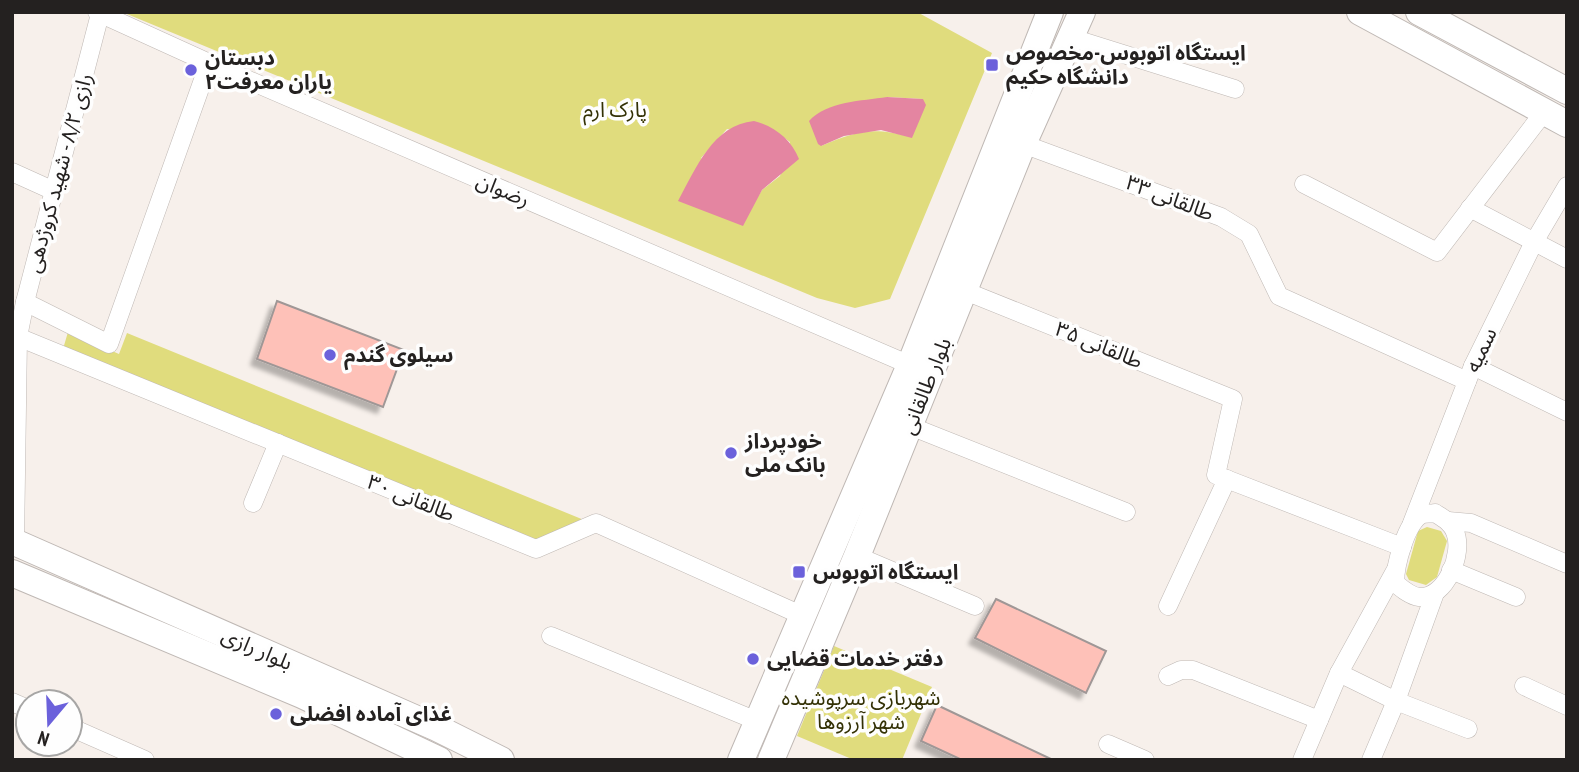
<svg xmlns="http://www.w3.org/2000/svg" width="1579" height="772" font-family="'PT Sans Narrow','Noto Sans Arabic',sans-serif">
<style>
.green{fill:#e0dc7d;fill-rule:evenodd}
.water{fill:#e485a1}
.building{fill:#fec1b8;stroke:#9f9796;stroke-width:2;filter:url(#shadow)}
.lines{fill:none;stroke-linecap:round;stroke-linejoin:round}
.minor-casing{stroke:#bfb8b4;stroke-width:19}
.primary-casing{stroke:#bfb8b4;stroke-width:28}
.minor{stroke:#fff;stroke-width:18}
.primary{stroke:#fff;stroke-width:26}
.poi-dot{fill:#6b61db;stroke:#fefefe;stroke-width:2.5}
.labels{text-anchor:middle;stroke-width:7;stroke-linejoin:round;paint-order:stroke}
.poi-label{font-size:21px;font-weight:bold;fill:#242120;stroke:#fefefe;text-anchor:start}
.park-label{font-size:21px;fill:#333105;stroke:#fefefe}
.street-label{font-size:21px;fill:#242120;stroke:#fefefe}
</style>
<defs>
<filter id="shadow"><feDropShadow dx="-6" dy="6" stdDeviation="2" flood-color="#0004"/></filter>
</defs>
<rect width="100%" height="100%" fill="#f7f0eb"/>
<g class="green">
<path d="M122 12H917L992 53 890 299 855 308 817 298ZM887 97 923 99 912 137C872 127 859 130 821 146ZM727 129 783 137 790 142 780 176 762 190 754 203 701 158Z"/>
<polygon points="68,332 119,354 127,333 584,520 535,542 63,349"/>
<polygon points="1427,527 1441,531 1447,541 1437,577 1426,585 1409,580 1406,574 1418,531"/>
<polygon points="834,646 932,687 902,760 854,760 797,736"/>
</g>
<g class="water">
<path d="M887 97 923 99 926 105 912 138 881 130 844 136 821 146 818 144 809 121C827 101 862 101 887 97Z"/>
<path d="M754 121C774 126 791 139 799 159L762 190 743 226 678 201C696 168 713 125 754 121Z"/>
</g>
<g class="building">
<polygon points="277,301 404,350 383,407 257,359"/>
<polygon points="996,599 1106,651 1086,693 975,638"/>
<polygon points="937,705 1053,760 962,760 921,741"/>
</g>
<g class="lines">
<g class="minor-casing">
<g id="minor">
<polyline points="97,12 209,63 910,365"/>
<polyline points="1069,37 1235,89"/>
<polyline points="1023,144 1221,217 1249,234 1279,296 1467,381"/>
<polyline points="12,172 54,191"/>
<polyline points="1304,184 1437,252 1544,112"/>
<polyline points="1470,208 1567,259"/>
<polyline points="965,291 1233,399 1216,475 1402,547"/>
<polyline points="25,302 109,344 209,63"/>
<polyline points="18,337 536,549 596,523 801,615"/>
<polyline points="1473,366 1567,412"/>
<polyline points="910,426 1126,512"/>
<polyline points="253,503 278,443"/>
<path d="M1435 513C1443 518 1451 522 1455 532 1464 553 1446 599 1419 597 1410 596 1401 588 1395 583 1395 567 1406 520 1423 514 1427 513 1431 514 1435 513Z"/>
<polyline points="1448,521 1471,523 1567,564"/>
<polyline points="1412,523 1473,366 1534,242 1567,186"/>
<polyline points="15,542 18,337 25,302 100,14"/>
<polyline points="857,556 975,606"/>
<polyline points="1451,570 1516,597"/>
<polyline points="1168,606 1227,479"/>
<polyline points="551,636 757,721"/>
<polyline points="1339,673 1396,701 1468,729"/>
<polyline points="1168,676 1181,670 1193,670 1319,720"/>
<polyline points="1524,686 1567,706"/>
<polyline points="12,702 28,709"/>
<polyline points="70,727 145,760"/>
<polyline points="1108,744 1145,760"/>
<polyline points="1302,760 1339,673 1395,571"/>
<polyline points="1371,760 1396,701 1435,593"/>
</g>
</g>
<g class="primary-casing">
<g id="primary">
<polyline points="1360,12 1567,124"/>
<polyline points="1419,12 1567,91"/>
<polyline points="12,541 437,728 501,760"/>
<polyline points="12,573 302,695 439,760"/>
<polyline points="741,760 910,365 1050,12"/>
<polyline points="771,760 857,556 1023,144 1082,12"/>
</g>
</g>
<use href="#minor" class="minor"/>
<use href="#primary" class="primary"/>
</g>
<g class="poi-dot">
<rect x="985" y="58" width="14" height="14" rx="3.5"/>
<circle cx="191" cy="70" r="7"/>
<circle cx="330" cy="355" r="7"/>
<circle cx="731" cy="453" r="7"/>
<rect x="792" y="565" width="14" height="14" rx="3.5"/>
<circle cx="753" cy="659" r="7"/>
<circle cx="276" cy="714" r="7"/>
</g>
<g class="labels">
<g class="poi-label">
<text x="1006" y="60">ایستگاه اتوبوس-مخصوص<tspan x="1006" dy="24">دانشگاه حکیم</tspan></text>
<text x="205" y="65">دبستان<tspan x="205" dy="24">یاران معرفت۲</tspan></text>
<text x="344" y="362">سیلوی گندم</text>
<text x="745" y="448">خودپرداز<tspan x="745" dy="24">بانک ملی</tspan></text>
<text x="813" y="579">ایستگاه اتوبوس</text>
<text x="767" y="666">دفتر خدمات قضایی</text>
<text x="290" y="721">غذای آماده افضلی</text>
</g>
<g class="park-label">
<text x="615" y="117">پارک ارم</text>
<text x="861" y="705">شهربازی سرپوشیده<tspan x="861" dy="24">شهر آرزوها</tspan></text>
</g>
<g class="street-label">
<text transform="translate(59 173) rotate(-75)" y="7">رازی ۸/۲ - شهید کروژدهی</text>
<text transform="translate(503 190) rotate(23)" y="7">رضوان</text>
<text transform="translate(1170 198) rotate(21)" y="7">طالقانی ۳۳</text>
<text transform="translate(1099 345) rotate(22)" y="7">طالقانی ۳۵</text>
<text transform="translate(1481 350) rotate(-65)" y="7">سمیه</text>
<text transform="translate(926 386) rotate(-68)" y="7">بلوار طالقانی</text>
<text transform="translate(411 498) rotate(22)" y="7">طالقانی ۳۰</text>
<text transform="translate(257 649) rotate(24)" y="7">بلوار رازی</text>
</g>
</g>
<rect width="1579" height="772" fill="none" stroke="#242120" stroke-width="28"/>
<g transform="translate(49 723) rotate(199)"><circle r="33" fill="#fefefe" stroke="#a7a6a5" stroke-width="2"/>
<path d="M0-5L12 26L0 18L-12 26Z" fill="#6b61db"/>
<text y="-10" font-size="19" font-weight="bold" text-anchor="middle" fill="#242120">N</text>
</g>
</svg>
